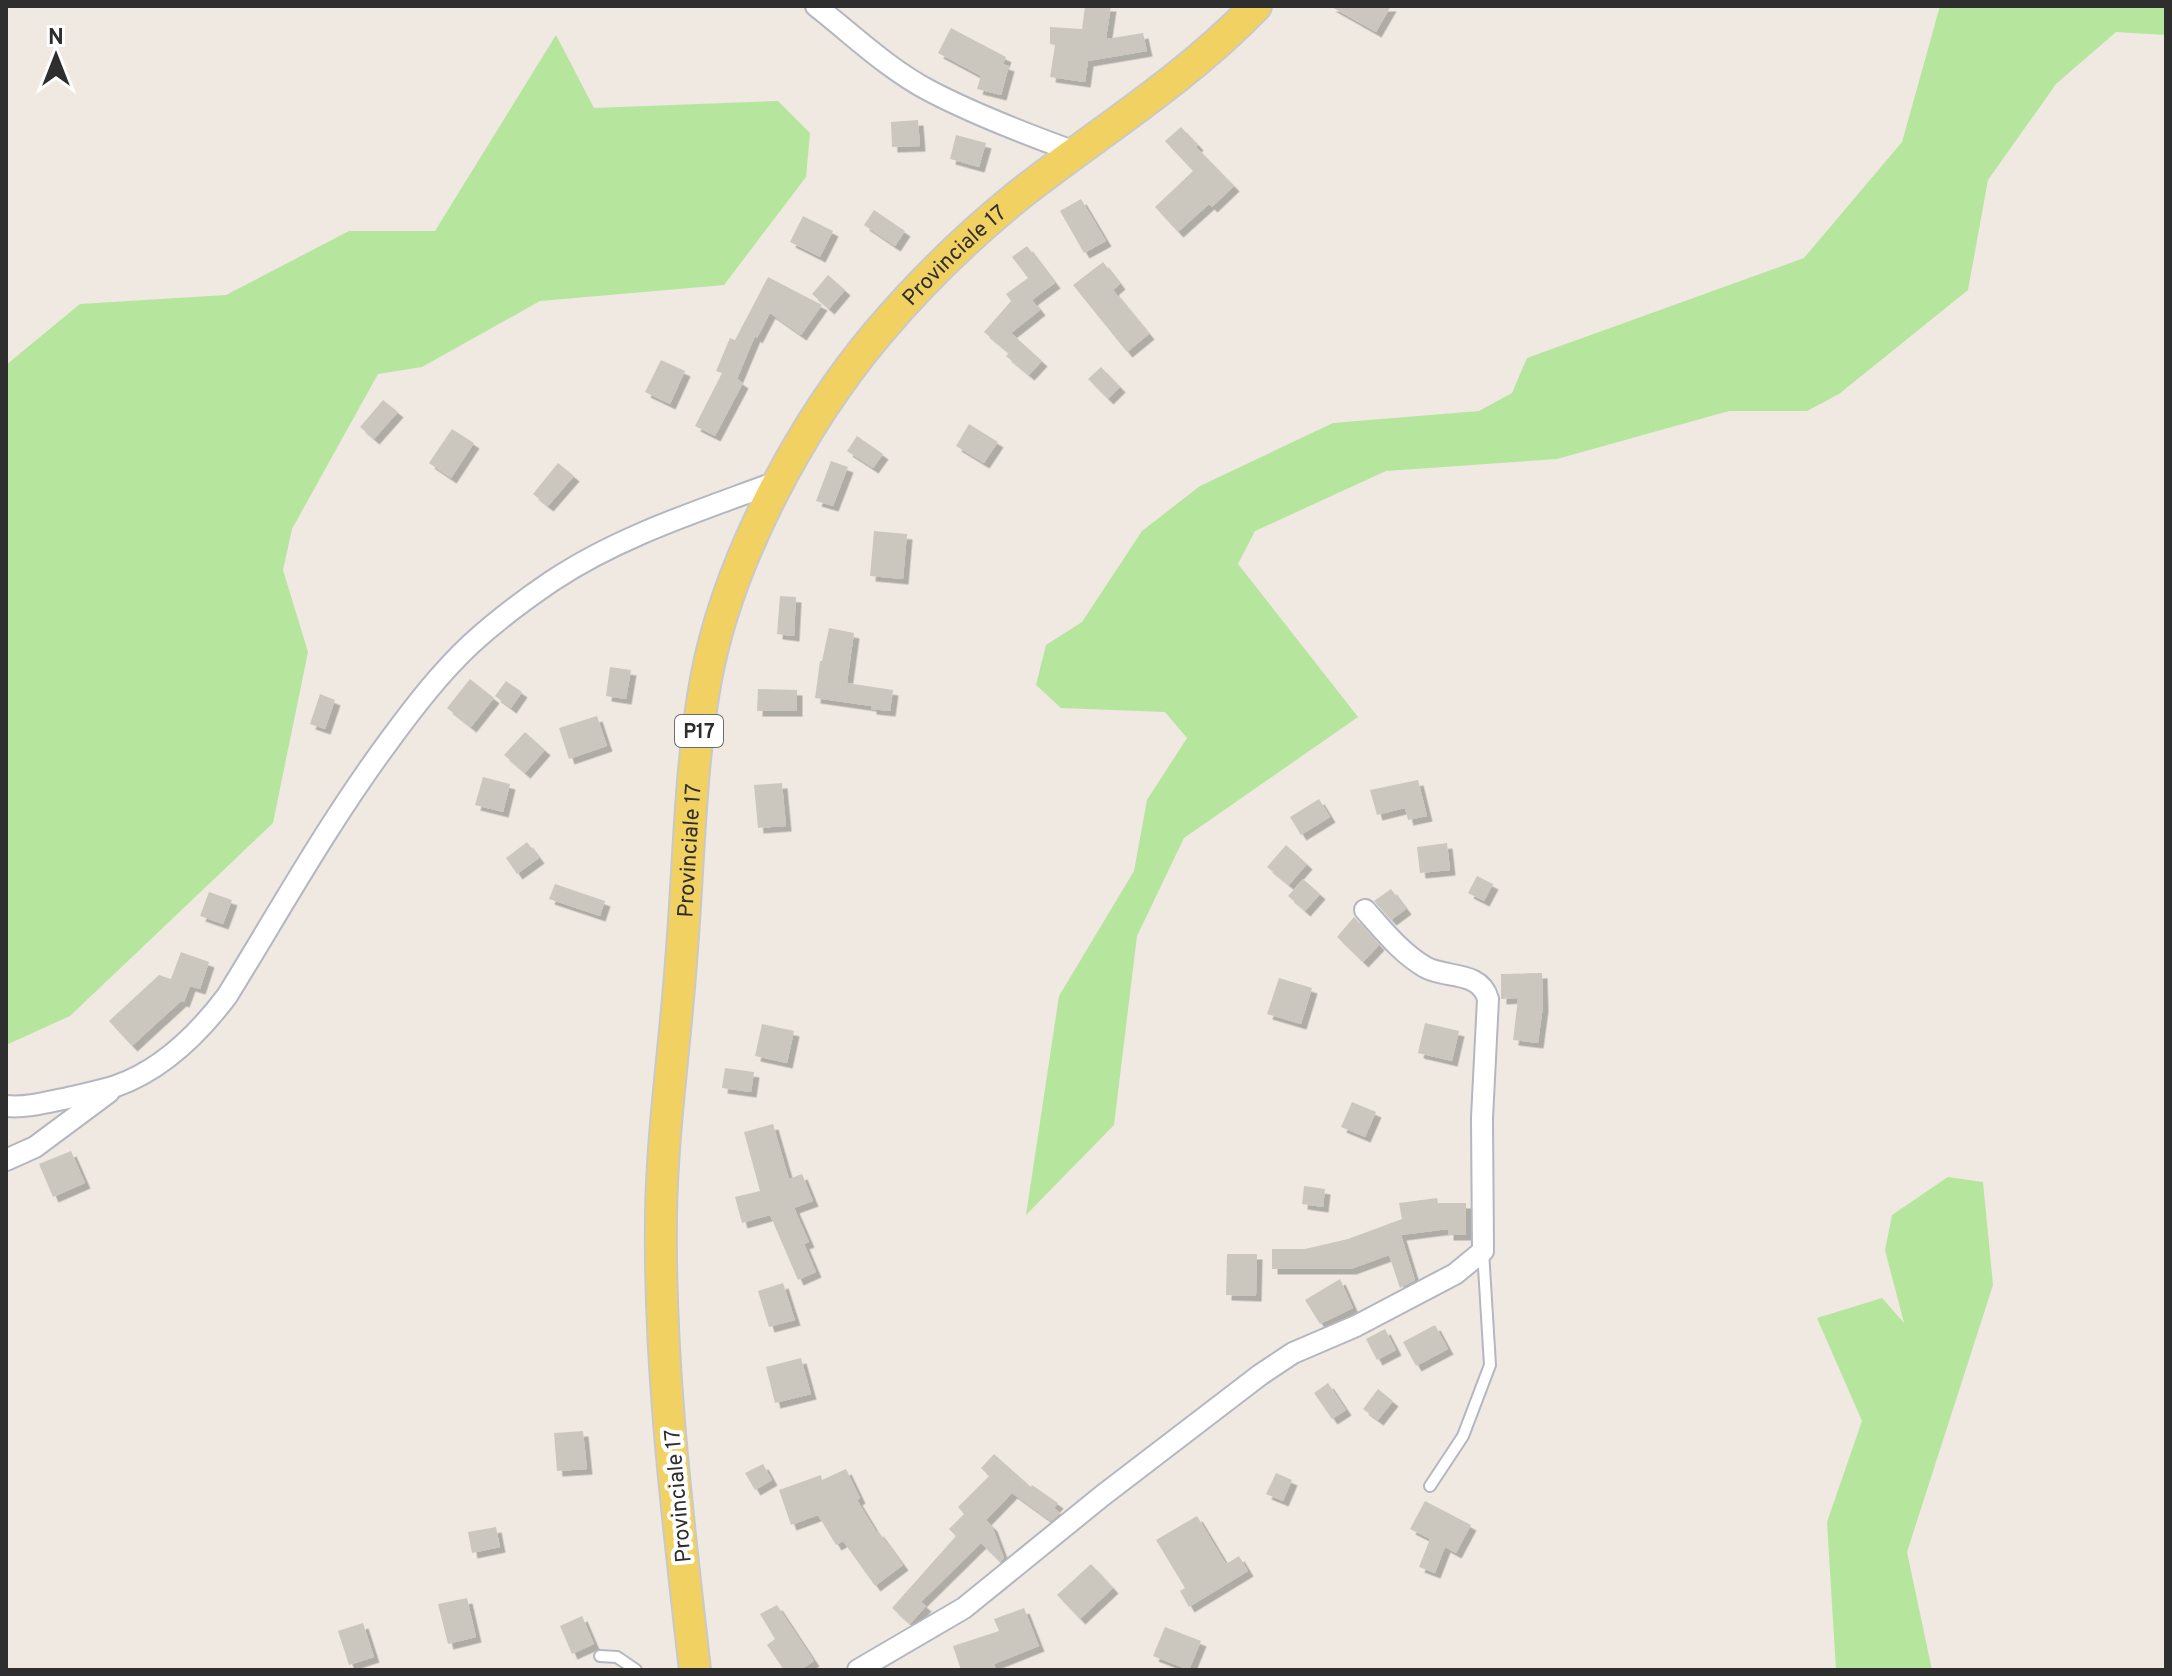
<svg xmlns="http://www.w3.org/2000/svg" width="2172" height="1676" font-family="Overpass,sans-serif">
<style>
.green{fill:#b6e59e}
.building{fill:#cbc7bf;filter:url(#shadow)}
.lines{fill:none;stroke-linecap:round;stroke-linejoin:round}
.service-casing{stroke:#b4b7c1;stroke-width:14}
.minor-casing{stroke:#b4b7c1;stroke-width:24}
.primary-casing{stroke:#c9c9c9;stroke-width:34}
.service{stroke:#fff;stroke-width:10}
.minor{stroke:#fff;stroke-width:20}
.primary{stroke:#f2d163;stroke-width:30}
.labels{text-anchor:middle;stroke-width:8;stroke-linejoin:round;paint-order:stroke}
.shield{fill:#fff;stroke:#6d6d6d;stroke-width:2}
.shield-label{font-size:20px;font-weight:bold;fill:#2e2e2e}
.street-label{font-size:22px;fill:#2e2e2e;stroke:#fff}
</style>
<defs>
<filter id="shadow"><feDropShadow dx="5.5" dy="5.5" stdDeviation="0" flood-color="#0004"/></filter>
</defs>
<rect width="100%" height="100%" fill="#efe9e1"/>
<g class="green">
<polygon points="1940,6 2166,6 2166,35 2116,32 2056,84 1988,180 1968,290 1839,394 1807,411 1729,411 1557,459 1386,471 1255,531 1238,564 1358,717 1184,838 1137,936 1114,1125 1026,1215 1059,996 1134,871 1147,800 1187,738 1165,712 1061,708 1036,685 1046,645 1082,622 1142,531 1200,486 1333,423 1479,411 1512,393 1527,358 1804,258 1902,142"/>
<polygon points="556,35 594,108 778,101 810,133 806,177 724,285 540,301 422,367 378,374 292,529 283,570 308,652 273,823 70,1016 6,1045 6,365 80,304 226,295 349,231 435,231"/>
<polygon points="1948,1177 1983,1182 1993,1285 1907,1552 1932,1670 1836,1670 1827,1522 1862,1421 1817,1318 1882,1298 1904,1323 1885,1250 1892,1215"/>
</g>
<g class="building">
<polygon points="1085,6 1111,6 1106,39 1143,33 1147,51 1088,61 1085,82 1050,77 1055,45 1050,44 1050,27 1082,29"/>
<polygon points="1330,6 1391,6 1376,32"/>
<polygon points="951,28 1006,57 1003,64 1009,66 1001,95 977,89 981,76 938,53"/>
<polygon points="918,120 920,146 892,147 891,122"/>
<polygon points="1181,127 1198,145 1196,147 1234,186 1212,207 1209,204 1178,232 1155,207 1193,171 1165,141"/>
<polygon points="956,135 986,143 979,167 950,159"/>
<polygon points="1081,199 1106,241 1084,253 1060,211"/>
<polygon points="874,210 905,231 895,246 864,225"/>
<polygon points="803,216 833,231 820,257 790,242"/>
<polygon points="1027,246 1055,283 1032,300 1040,310 1011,333 1042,361 1029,375 1006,356 1009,353 984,332 1011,301 1006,294 1028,278 1012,257"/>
<polygon points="1103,262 1120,284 1113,290 1149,334 1127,352 1073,285"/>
<polygon points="828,275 845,290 829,309 812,294"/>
<polygon points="768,277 822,305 801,335 770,313 757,338 755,336 737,379 743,383 715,436 695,426 722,373 716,371 730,338 735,340"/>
<polygon points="661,360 685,371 670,404 645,392"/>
<polygon points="1101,367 1120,387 1108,399 1088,379"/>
<polygon points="383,400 398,412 374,439 360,427"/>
<polygon points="969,424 998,442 984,463 956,446"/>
<polygon points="452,429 474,443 451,478 429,463"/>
<polygon points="857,436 883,454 873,468 847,451"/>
<polygon points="831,461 848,467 833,506 816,501"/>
<polygon points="558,463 574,476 548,506 533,494"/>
<polygon points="874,531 907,534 903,579 870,576"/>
<polygon points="780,596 796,597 794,636 777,634"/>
<polygon points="829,628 854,633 847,683 893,690 890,711 871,709 871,706 815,698 820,661 822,661"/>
<polygon points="610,667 631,670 626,699 606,696"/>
<polygon points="470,679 494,698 471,727 447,708"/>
<polygon points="506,681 522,692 511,708 495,696"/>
<polygon points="758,689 797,690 797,711 757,711"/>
<polygon points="320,694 335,700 325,729 310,724"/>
<polygon points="597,716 607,746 569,759 559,728"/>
<polygon points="525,732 545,750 525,773 504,755"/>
<polygon points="483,777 510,784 503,812 475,805"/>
<polygon points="1418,780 1427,816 1408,820 1405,808 1377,815 1370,790"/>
<polygon points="782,783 786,826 758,828 754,785"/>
<polygon points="1319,799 1330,817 1301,835 1290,817"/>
<polygon points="527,842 539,858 517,874 506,858"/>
<polygon points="1447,843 1450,870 1420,873 1417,847"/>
<polygon points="1286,845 1307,864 1289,885 1267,867"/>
<polygon points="1477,876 1493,884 1484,901 1468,893"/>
<polygon points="1303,879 1320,894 1305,911 1288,896"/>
<polygon points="555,884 605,901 600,916 549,899"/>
<polygon points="1391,889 1406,909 1391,920 1374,901"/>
<polygon points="209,892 232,900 223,924 200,916"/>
<polygon points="1354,917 1379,945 1363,962 1337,937"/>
<polygon points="181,952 209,962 200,989 190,986 184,1002 181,1001 132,1046 109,1021 159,975 171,979"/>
<polygon points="1542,973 1543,1006 1538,1043 1513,1040 1518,998 1501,999 1501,974"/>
<polygon points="1279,978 1312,988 1301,1024 1267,1014"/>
<polygon points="1425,1023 1459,1031 1452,1061 1418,1053"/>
<polygon points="762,1024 794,1031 787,1063 755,1056"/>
<polygon points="725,1068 754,1072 751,1092 722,1088"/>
<polygon points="1352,1102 1376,1112 1365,1137 1341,1127"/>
<polygon points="773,1124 789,1179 802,1174 813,1201 794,1208 809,1242 804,1244 816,1272 798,1280 770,1215 742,1223 735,1197 760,1191 744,1132"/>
<polygon points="71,1151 85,1183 53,1197 39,1164"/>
<polygon points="1304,1186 1325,1189 1323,1207 1302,1204"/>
<polygon points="1437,1198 1438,1203 1466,1203 1466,1235 1448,1235 1448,1229 1401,1235 1415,1280 1400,1288 1389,1255 1351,1269 1272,1269 1272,1249 1305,1249 1348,1239 1402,1219 1399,1203"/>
<polygon points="1227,1254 1257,1254 1256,1296 1226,1295"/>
<polygon points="1340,1279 1353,1308 1320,1324 1305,1300"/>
<polygon points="783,1283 795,1320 769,1327 758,1291"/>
<polygon points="1435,1325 1448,1349 1416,1366 1403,1342"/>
<polygon points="1385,1329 1396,1350 1377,1360 1366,1339"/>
<polygon points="801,1358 811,1394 775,1403 766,1367"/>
<polygon points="1328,1383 1346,1410 1332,1419 1314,1393"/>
<polygon points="1378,1389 1393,1401 1378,1420 1363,1409"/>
<polygon points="583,1431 587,1469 557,1471 554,1433"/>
<polygon points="994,1454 1031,1487 1032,1485 1058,1503 1054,1508 1060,1513 1051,1521 1012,1493 986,1520 992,1526 1004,1558 1000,1562 981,1543 921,1602 926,1606 910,1624 892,1608 956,1536 949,1529 964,1514 958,1507 989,1476 981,1468"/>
<polygon points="763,1464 772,1480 755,1490 745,1473"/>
<polygon points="846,1469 860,1498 857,1500 877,1533 878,1531 903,1565 875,1586 843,1541 836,1545 818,1515 791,1525 779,1490 821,1475 822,1480"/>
<polygon points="1276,1473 1292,1480 1283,1501 1266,1494"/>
<polygon points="1425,1501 1471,1525 1456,1553 1445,1547 1435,1573 1419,1567 1430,1539 1410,1529"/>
<polygon points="1197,1516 1226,1564 1239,1556 1248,1571 1189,1607 1180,1591 1185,1588 1156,1540"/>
<polygon points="496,1527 500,1547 472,1553 468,1532"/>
<polygon points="1091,1564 1113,1588 1080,1619 1057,1595"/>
<polygon points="467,1598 476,1637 448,1644 438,1604"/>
<polygon points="777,1605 814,1661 800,1670 784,1670 767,1645 775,1639 760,1614"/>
<polygon points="1024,1608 1039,1646 994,1664 996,1670 961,1670 953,1646 999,1631 994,1619"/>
<polygon points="582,1616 594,1644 572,1654 560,1626"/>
<polygon points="363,1623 374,1657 349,1665 338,1631"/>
<polygon points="1165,1627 1201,1641 1189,1670 1153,1656"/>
</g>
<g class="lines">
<g class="service-casing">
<g id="service">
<polyline points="1430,1486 1463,1436 1490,1365 1483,1251"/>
<polyline points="600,1656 617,1657 636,1670"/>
</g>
</g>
<g class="minor-casing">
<g id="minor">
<path d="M816 6C853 35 888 69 930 91 978 116 1028 135 1078 153"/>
<path d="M6 1106C27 1108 48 1102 68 1098 84 1094 101 1091 116 1086 162 1070 199 1033 227 996 280 910 329 822 389 741 414 707 440 673 471 644 496 621 524 600 552 581 621 535 702 510 779 481"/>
<polyline points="6,1160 35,1147 109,1092"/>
<path d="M858 1670 964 1608 1102 1496 1260 1375 1293 1353 1356 1326 1455 1274 1483 1251 1482 1118 1488 999C1480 970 1446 979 1425 967 1401 953 1383 930 1365 910"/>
</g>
</g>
<g class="primary-casing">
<g id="primary">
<path id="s1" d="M695 1670C678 1520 659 1368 661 1217 662 1132 675 1047 681 962 689 867 689 773 706 679 728 561 800 426 877 334 920 283 967 237 1019 195 1098 133 1186 79 1256 6"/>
</g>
</g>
<use href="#service" class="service"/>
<use href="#minor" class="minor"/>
<use href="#primary" class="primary"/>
</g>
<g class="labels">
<rect class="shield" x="675" y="715" width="48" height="32" rx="6"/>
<g class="shield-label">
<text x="699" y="738">P17</text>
</g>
<g class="street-label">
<text dy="8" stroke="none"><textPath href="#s1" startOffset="1494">Provinciale 17</textPath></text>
<text dy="8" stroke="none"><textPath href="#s1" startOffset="822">Provinciale 17</textPath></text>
<text transform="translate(677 1496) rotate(-95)" y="8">Provinciale 17</text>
</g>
</g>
<rect width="2172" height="1676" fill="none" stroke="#2e2e2e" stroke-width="16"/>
<g transform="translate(56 56)" stroke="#ffffff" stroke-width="6" paint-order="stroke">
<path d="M0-6L14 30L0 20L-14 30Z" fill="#2e2e2e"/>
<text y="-12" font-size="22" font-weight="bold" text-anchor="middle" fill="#2e2e2e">N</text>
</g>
</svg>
